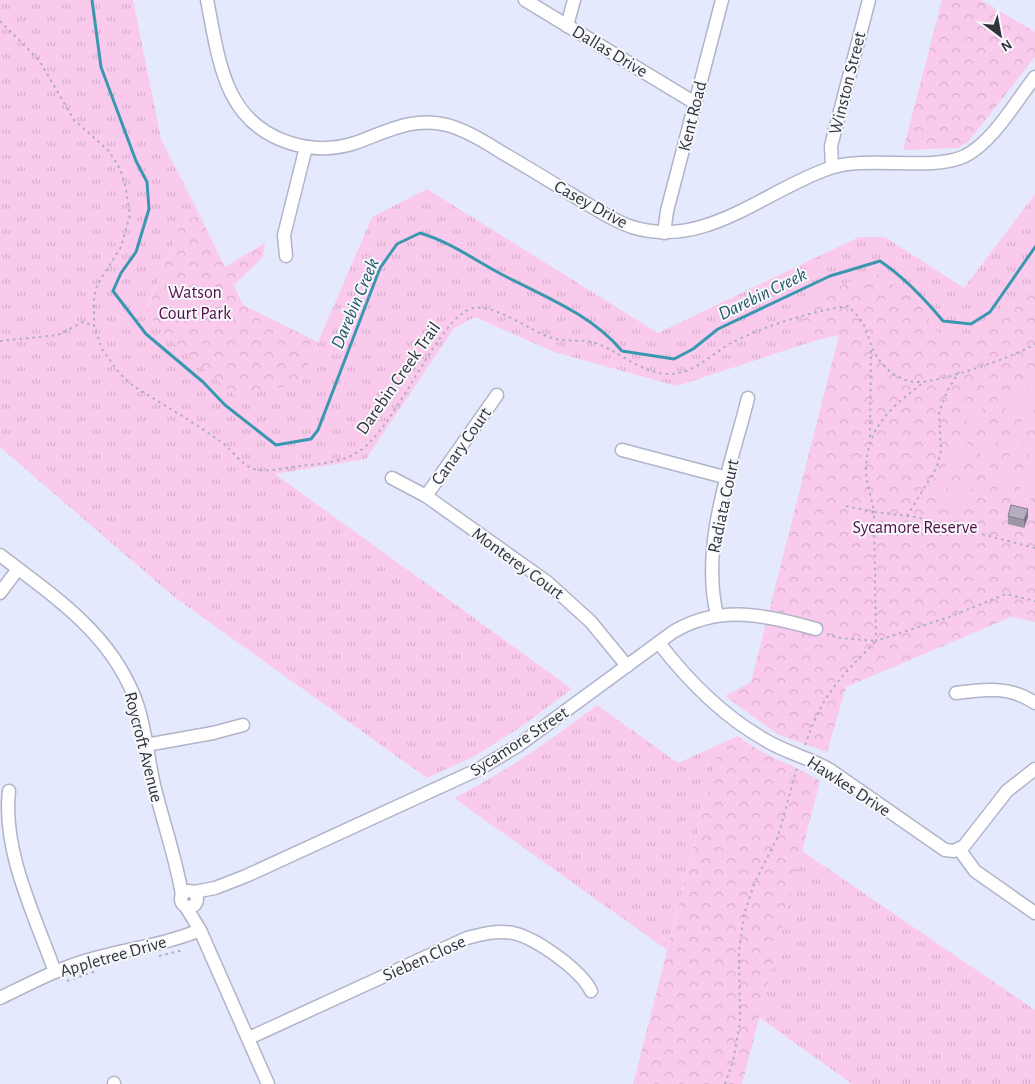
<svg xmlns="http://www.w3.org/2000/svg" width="1035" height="1084" font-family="'Alegreya Sans',sans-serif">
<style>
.grass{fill:url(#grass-tufts)}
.park{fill:url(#park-crowns)}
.pitch{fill:#facaed}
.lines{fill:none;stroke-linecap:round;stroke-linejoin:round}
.stream{stroke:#3a97b0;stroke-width:3}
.street-casing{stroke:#b1b4c8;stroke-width:15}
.path{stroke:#abafc0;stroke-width:2;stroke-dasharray:2.5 4;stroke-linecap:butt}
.street{stroke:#fff;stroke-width:12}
.wall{fill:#9d95a5}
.shaded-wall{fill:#7f7986}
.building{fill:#b6adc0;stroke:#7f7986}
.labels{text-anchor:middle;stroke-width:4;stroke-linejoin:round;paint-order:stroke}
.street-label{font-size:18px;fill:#32343c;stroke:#f7f8fc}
.park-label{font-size:18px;fill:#540f48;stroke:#f7f8fc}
.water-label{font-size:19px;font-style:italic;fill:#235866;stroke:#f7f8fc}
</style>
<defs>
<pattern id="grass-tufts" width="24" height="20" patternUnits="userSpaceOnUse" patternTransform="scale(1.25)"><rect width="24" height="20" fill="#facaed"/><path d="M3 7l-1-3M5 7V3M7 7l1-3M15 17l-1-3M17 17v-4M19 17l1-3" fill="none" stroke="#d7aecc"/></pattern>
<pattern id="park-crowns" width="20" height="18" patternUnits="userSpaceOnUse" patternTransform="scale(1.25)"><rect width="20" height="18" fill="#facaed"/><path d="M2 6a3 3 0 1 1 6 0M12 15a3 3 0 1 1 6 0" fill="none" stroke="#d7aecc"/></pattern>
</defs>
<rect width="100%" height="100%" fill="#e5e9fe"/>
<g class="grass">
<polygon points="0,0 133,0 161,139 200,216 182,220 147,308 149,314 300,384 372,217 427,189 658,333 859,237 885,237 964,288 1035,194 1035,280 978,337 937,332 919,303 799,314 817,340 677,386 554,352 475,317 454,328 366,459 275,474 572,689 519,728 473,757 427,778 173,596 0,447"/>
<path d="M597 705 678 763 720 744 667 950 454 798C506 772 551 740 597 705Z"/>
<polygon points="802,851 1035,1010 1035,1084 852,1084 759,1017"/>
</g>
<g class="park">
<polygon points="942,0 981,0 1035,32 1035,57 968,142 958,148 903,150"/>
<path d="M200 216 225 267 265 243 263 257 234 285 243 305 318 342 300 384 235 395C216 379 152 329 147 309L182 220Z"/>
<polygon points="873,271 919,303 937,332 978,337 1035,280 1035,622 1011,617 846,687 827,752 777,734 725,696 751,682 839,335 817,340 799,314 798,306"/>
<path d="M738 736C763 756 793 764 820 781L742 1084H633L720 744Z"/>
</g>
<g class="pitch">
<path d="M999 378 1035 381V392C1024 385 1000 382 990 392L946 490 951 495 958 493 1009 403 1017 396 1025 395 1033 401 1035 408 1003 500 995 497 1026 410 1023 404 1017 406 986 460 995 476 989 480 982 469C977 476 973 490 967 496 956 508 936 505 937 487L981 390 990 381Z"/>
<polygon points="1035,433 1035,483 1026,516 1013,513"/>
</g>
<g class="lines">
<path class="stream" d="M92 0 101 67 136 161 147 182 149 209 136 252 121 273 113 291 146 334 203 382 225 405 276 445 311 439 318 430 380 268 397 244 420 233C450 242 473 259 501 274 543 296 591 314 622 351L674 359 693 349 718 329 830 276 880 261C905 278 924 298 943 321L971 324 990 312 1035 247"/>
<g class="street-casing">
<g id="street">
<path d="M207 0C219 59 223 122 290 143 312 150 333 150 355 143 386 132 413 116 447 125 466 130 484 141 501 152 527 167 553 183 579 199 596 209 613 221 632 227 705 250 765 190 830 168 868 155 931 172 965 156 993 142 1016 101 1035 77"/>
<polyline points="525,0 695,103"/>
<polyline points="567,26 574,0"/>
<polyline points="832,167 831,146 869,0"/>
<polyline points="664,233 667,211 722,0"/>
<polyline points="286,256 284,235 306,147"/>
<polyline points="622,450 728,478"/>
<polyline points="392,478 426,496 547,582 591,622 627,666"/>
<polyline points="426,496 497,395"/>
<path d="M0 555C56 598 115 636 138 707 146 732 148 759 154 785 163 822 176 858 182 895"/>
<polyline points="0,593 18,569"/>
<path d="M717 615C700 545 731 466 748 398"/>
<path d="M659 643C689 682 724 717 767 741 787 753 810 758 830 770L945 850 954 851 964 846 1007 791 1035 769"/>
<path d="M956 693C984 689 1011 686 1035 703"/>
<polyline points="146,745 213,733 243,725"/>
<path d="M9 791C2 851 35 916 55 972"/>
<polyline points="959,849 975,871 1035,913"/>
<circle cx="189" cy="899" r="8"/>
<path d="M194 892 215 888 246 876 479 769 519 745 673 632C720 604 767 615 816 629"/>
<polyline points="186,907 200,930 268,1084"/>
<path d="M0 998C29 984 57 969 88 960 125 949 164 945 200 930"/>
<path d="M249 1038 467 938C482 934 497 930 513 933 536 938 581 970 591 991"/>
<polyline points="114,1083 114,1084"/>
</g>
</g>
<g class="path">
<path d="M0 21 39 60 74 120 109 151 120 169 125 184 130 215 121 247 97 285 94 298V326L102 349 120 374 132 385C163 405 196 423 225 445 234 453 242 465 254 469 268 473 287 467 301 466 319 464 343 462 358 452 397 428 438 316 473 308 496 304 530 331 552 338 566 343 582 338 598 344 621 353 640 372 667 374 693 375 710 355 731 343 741 338 752 333 762 329 790 319 819 310 848 306 853 311 859 317 863 323 870 339 872 354 885 367 893 375 904 381 915 382 936 384 1017 356 1035 344"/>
<polyline points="0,341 58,335 83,322 94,326"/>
<polyline points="870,437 871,349"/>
<path d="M846 506 874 512C872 498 866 484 866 470 866 428 892 406 923 383"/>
<polyline points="907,516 937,467 941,451 939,413 947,391 959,372"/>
<polyline points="1035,548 916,517 874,512 876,641 949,617 1006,594 1035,601"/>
<path d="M805 745C823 693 839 679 876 641L840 638 827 634"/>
<polyline points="159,956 183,950"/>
<polyline points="67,981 96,971"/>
<polyline points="725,1084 733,1061 740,1023 739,952 744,914 755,882 778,836 797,768"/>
</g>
<use href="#street" class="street"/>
</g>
<polygon class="wall" points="1008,516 1028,517 1024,528 1008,524"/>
<polygon class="shaded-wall" points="1028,509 1028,517 1024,528 1024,520"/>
<polygon class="building" points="1011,505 1028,509 1024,520 1008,516"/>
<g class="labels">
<g class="street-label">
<text transform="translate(610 51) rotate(31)" y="6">Dallas Drive</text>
<text transform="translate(847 83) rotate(-76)" y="6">Winston Street</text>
<text transform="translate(692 116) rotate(-76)" y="6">Kent Road</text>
<text transform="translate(591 204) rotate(29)" y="6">Casey Drive</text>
<text transform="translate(398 378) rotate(-55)" y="6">Darebin Creek Trail</text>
<text transform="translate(461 446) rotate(-55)" y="6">Canary Court</text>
<text transform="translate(723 506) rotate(-78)" y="6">Radiata Court</text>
<text transform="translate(518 563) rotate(36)" y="6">Monterey Court</text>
<text transform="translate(519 741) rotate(-33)" y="6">Sycamore Street</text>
<text transform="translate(144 747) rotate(76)" y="6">Roycroft Avenue</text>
<text transform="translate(849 786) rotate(33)" y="6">Hawkes Drive</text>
<text transform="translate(113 956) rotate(-16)" y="6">Appletree Drive</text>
<text transform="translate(424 958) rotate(-24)" y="6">Sieben Close</text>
</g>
<g class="park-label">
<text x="195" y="298">Watson<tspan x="195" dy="21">Court Park</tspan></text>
<text x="915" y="533">Sycamore Reserve</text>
</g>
<g class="water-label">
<text transform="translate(762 293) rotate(-26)" y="7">Darebin Creek</text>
<text transform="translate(354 303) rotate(-67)" y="7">Darebin Creek</text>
</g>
</g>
<g transform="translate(1000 35) rotate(148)" stroke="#f7f8fc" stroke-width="4" paint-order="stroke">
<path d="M0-4L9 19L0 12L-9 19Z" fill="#32343c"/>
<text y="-8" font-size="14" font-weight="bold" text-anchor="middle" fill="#32343c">N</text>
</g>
</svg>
